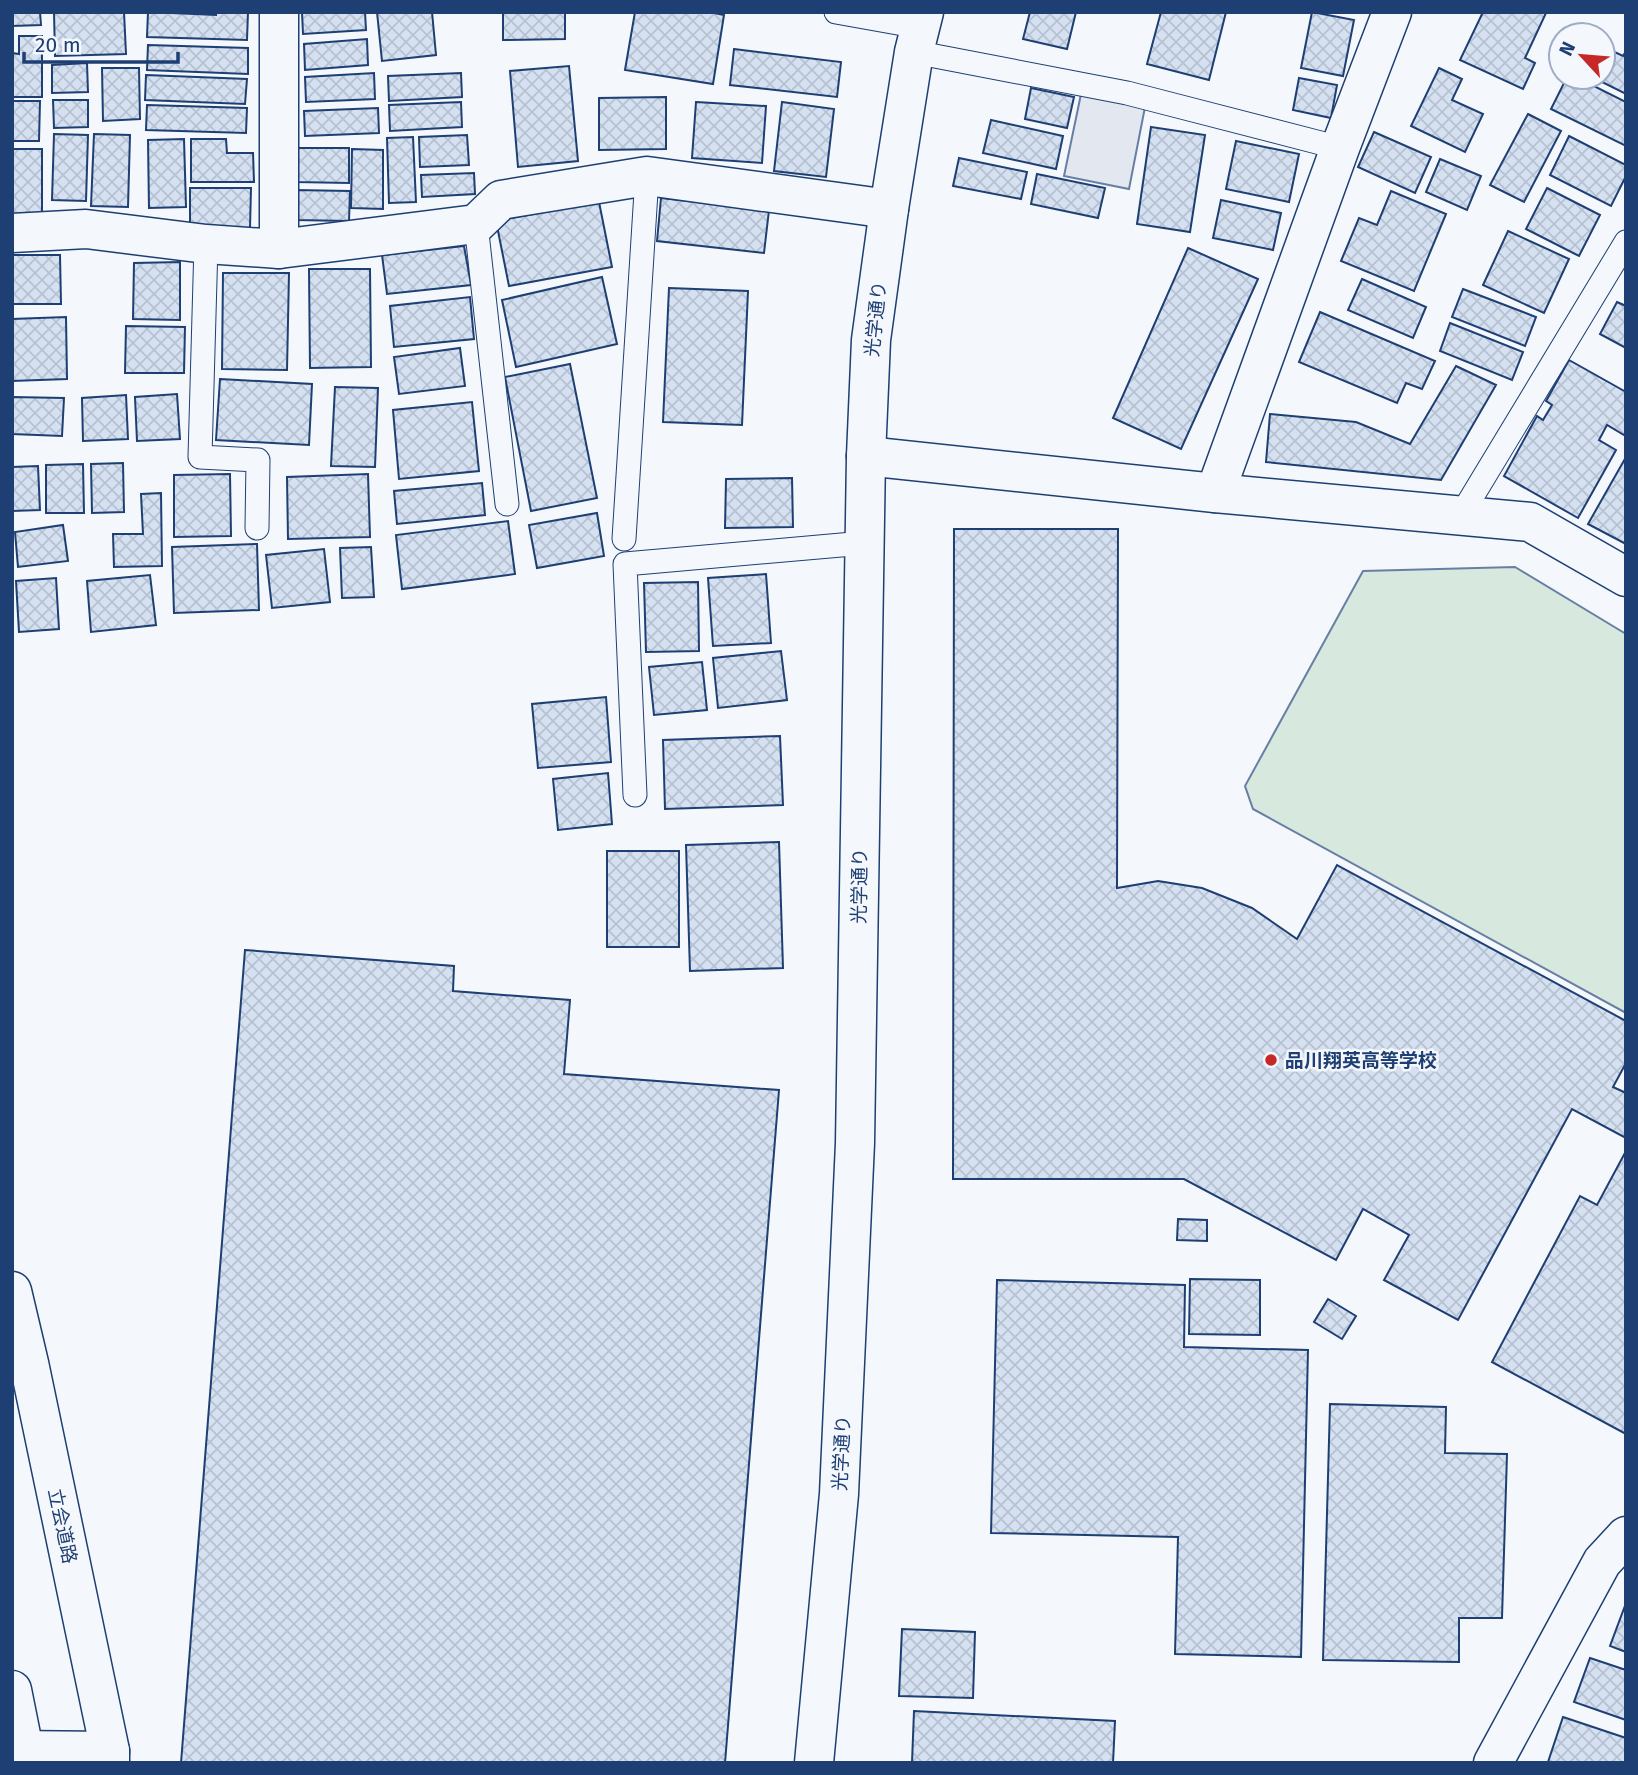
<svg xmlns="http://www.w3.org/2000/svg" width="1638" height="1775" font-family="'Fira Sans','Noto Sans JP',sans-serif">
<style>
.green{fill:#d7e8df;stroke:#687fa3;stroke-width:2}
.parking{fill:#e3e8f0;stroke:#687fa3;stroke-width:2}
.building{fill:url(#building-cross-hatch);stroke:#1d3f73;stroke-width:2}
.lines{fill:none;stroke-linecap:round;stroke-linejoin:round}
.service-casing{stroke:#1d3f73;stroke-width:25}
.minor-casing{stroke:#1d3f73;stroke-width:41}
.tertiary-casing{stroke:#1d3f73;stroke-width:41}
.service{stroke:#f4f7fb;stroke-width:23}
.minor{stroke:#f4f7fb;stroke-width:38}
.tertiary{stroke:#f4f7fb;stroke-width:38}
.poi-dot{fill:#c62828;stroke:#f4f7fb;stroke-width:2.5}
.labels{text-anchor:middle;stroke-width:5;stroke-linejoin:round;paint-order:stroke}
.street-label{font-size:19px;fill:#1d3f73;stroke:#f4f7fb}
.poi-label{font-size:19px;font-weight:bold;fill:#1d3f73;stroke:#f4f7fb;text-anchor:start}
</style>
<defs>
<pattern id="building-cross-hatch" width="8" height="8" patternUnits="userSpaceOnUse" patternTransform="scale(1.75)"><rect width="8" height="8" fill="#d5e0f0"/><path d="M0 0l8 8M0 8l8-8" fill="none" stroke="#b6c1d1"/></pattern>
</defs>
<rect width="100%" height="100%" fill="#f4f7fb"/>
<polygon class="green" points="1515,567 1626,634 1626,1013 1253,809 1245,786 1363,571"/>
<polygon class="parking" points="1081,94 1145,107 1129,189 1064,176"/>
<g class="building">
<polygon points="12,12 40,12 41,25 12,26"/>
<polygon points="54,12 124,12 126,54 55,56"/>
<polygon points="148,12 216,15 216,12 248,12 247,40 147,37"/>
<polygon points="302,12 365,12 366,30 303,34"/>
<polygon points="377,12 432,12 436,55 382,61"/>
<polygon points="503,12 565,12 565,39 503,40"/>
<polygon points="635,12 709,12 724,15 713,84 625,70"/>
<polygon points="1030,12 1076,12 1067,49 1023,39"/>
<polygon points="1161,12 1226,12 1209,80 1147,64"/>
<polygon points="1312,12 1354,20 1343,76 1301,68"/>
<polygon points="1483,12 1546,13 1525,58 1535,63 1523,89 1460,60"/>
<polygon points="19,36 42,36 42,97 12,97 12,53 19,54"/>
<polygon points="367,39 368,65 305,70 304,44"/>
<polygon points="148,45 248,48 248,74 147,70"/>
<polygon points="1606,48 1623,56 1626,51 1626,94 1592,77 1603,77 1603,53"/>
<polygon points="734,49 841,62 837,97 730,85"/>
<polygon points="87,63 88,92 52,93 52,65"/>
<polygon points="569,66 578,161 518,167 510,71"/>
<polygon points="102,68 139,68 140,119 103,121"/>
<polygon points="1439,68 1462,79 1452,100 1483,114 1465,152 1411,126"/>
<polygon points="374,73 375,99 306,102 305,77"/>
<polygon points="461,73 462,97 389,101 388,76"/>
<polygon points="146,75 247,79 245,104 145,100"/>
<polygon points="1567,77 1576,77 1626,102 1626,146 1551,109"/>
<polygon points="1299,78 1337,85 1331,118 1293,110"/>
<polygon points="1031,88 1074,97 1067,128 1025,119"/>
<polygon points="666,97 666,149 599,150 599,98"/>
<polygon points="53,100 88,100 88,127 54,128"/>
<polygon points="12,101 40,101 39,141 12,141"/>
<polygon points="461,102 462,127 390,131 389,105"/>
<polygon points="696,102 766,106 762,163 692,158"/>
<polygon points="782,102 834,109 826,177 774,171"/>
<polygon points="147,105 247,108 246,133 146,130"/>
<polygon points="378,108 379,133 305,136 304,111"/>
<polygon points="1528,114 1561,131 1524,202 1490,185"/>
<polygon points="991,120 1063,136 1056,169 983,153"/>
<polygon points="1151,127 1205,135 1190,232 1137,224"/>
<polygon points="1374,132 1431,157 1415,193 1358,167"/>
<polygon points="54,134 88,135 86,201 52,200"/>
<polygon points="94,134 130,135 128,207 91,206"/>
<polygon points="467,135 469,165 420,167 419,137"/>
<polygon points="1569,136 1626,165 1626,176 1611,206 1550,175"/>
<polygon points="413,137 416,202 389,203 387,138"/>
<polygon points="184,139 186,207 149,208 148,140"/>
<polygon points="191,139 226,139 227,153 253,153 254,182 191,182"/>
<polygon points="1236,141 1299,154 1289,202 1226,189"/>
<polygon points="296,148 349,148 349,183 296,182"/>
<rect x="12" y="149" width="30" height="65"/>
<polygon points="352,149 383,150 383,209 351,208"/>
<polygon points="959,158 1027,172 1021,199 953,186"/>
<polygon points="1440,159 1481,176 1467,210 1426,192"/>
<polygon points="474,173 475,194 422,197 421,175"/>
<polygon points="1037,174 1105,188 1098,218 1031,204"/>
<polygon points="190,188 251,188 250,228 190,227"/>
<polygon points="1547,188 1600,215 1579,256 1526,229"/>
<polygon points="295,190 350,191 349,221 295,220"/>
<polygon points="1391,191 1446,214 1414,291 1341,261 1359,218 1377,225"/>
<polygon points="661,198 769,210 764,253 657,241"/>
<polygon points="1221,200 1281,213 1273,250 1213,238"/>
<polygon points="599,202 612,267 509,286 496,221"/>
<polygon points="1508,231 1569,259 1544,313 1483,285"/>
<polygon points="464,246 471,285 387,294 382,255"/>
<polygon points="1188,248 1258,279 1181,449 1113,418"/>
<polygon points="12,255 60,255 61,304 12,304"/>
<polygon points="180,262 180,320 133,319 134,263"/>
<polygon points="309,269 370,269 371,367 310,368"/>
<polygon points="223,273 289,273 287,370 222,369"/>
<polygon points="602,277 617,344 516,367 502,300"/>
<polygon points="1362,279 1426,307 1413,338 1348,310"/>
<polygon points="669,288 748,291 742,425 663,422"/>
<polygon points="1463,289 1536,317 1525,346 1452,317"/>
<polygon points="470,297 474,339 394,347 390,306"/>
<polygon points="1617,302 1626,306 1626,348 1600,334"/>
<polygon points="1320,312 1435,361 1422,389 1406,383 1397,403 1299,362"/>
<polygon points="66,317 67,379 12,381 12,319"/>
<polygon points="1450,323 1523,352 1512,380 1440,351"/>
<polygon points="126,326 185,327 184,373 125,373"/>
<polygon points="460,348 465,386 399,394 394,357"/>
<polygon points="1569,360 1626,392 1626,433 1624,435 1607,425 1599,440 1616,450 1578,518 1504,476 1537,416 1543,420 1552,405 1546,401"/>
<polygon points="570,364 597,498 531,511 505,377"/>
<polygon points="1456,366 1496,385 1441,480 1266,462 1270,414 1356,422 1410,444"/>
<polygon points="220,379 312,384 309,445 216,440"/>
<polygon points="335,387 378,388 375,467 331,466"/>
<polygon points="177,394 180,439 137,441 135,397"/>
<polygon points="126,395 128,439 83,441 82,398"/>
<polygon points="12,397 64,398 62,436 12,434"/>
<polygon points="472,402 479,471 399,479 393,410"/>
<polygon points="1626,457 1626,544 1588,524"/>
<polygon points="123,463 124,512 92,513 91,464"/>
<polygon points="83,464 84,513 46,513 46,465"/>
<polygon points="38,466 40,510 12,511 12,467"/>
<polygon points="230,474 231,536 174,537 174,475"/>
<polygon points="368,474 370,537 288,539 287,477"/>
<polygon points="792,478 793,527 725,528 726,479"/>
<polygon points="482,483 485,515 397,524 394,491"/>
<polygon points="161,493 162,566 114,567 113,534 143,534 141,494"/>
<polygon points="597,513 604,556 537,568 529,525"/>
<polygon points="508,521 515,574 402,589 396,535"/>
<polygon points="63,525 68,561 18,567 15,532"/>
<polygon points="954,529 1118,529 1117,888 1158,881 1202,888 1252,908 1297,939 1337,865 1626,1021 1626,1063 1613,1087 1626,1093 1626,1138 1572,1109 1458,1320 1384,1280 1409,1235 1363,1209 1336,1260 1184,1179 953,1179"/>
<polygon points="257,544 259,610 174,613 172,547"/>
<polygon points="371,547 374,597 342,598 340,548"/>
<polygon points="324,549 330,602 272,608 266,555"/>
<polygon points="766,574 771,643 713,646 708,578"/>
<polygon points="150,575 156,625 91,632 87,581"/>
<polygon points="56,578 59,629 19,632 16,581"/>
<polygon points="698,582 699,651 646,652 644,583"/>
<polygon points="781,651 787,700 718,708 713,658"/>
<polygon points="702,662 707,710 654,715 649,667"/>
<polygon points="606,697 611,762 538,768 532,704"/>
<polygon points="780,736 783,805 665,809 663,740"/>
<polygon points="608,773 612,824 558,830 553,779"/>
<polygon points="779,842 783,968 690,971 686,845"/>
<rect x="607" y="851" width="72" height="96"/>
<polygon points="245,950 454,966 453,991 570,1000 564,1074 779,1090 725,1763 181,1763"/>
<polygon points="1626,1151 1626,1434 1492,1362 1580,1196 1597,1205"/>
<polygon points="1178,1219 1207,1220 1207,1241 1177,1240"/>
<polygon points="1190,1279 1260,1280 1260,1335 1189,1334"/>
<polygon points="997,1280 1185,1285 1184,1347 1308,1350 1301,1657 1175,1654 1178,1537 991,1533"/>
<polygon points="1328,1299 1356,1316 1342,1339 1314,1322"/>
<polygon points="1330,1404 1446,1407 1445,1453 1507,1454 1502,1618 1459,1618 1459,1662 1323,1660"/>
<polygon points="1626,1603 1626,1652 1610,1646"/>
<polygon points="902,1629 975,1632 973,1698 899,1696"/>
<polygon points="1590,1658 1626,1670 1626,1720 1574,1702"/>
<polygon points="914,1711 1115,1721 1113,1763 912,1763"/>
<polygon points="1563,1717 1626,1738 1626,1763 1548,1762"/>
</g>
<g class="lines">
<g class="service-casing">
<g id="service">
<polyline points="836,12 920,27"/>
<polyline points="914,52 1127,93 1340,148"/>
<polyline points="476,224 507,504"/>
<polyline points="206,244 200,457 258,460 257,528"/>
<polyline points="1461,515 1626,242"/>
<polyline points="624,539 647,176"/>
<polyline points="635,795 625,564 864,543"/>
</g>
</g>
<g class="minor-casing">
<g id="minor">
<polyline points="279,12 279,249"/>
<polyline points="12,233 86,229 206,244 279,249 476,224 501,200 647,176 889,209"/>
<polyline points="866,456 1215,493 1530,522 1626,577"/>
<polyline points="1215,493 1340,148 1392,12"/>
<polyline points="12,1690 24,1750 25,1763"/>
<polyline points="12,1750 110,1751"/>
<polyline points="1493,1763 1602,1562 1626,1536"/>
</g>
</g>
<g class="tertiary-casing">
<g id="tertiary">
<polyline points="12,1291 29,1363 110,1751 110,1763"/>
<polyline points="814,1763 839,1494 855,1143 866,456 871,340 889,209 914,52 924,12"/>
</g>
</g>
<use href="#service" class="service"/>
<use href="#minor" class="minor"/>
<use href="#tertiary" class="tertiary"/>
</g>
<circle class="poi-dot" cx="1271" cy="1060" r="7"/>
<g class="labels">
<g class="street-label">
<text transform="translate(875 319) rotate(-84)" y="7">光学通り</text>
<text transform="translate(859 886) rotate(-89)" y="7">光学通り</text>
<text transform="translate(841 1453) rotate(-87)" y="7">光学通り</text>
<text transform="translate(63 1526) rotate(78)" y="7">立会道路</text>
</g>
<g class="poi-label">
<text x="1285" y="1067">品川翔英高等学校</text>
</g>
</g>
<rect width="1638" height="1775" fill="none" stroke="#1d3f73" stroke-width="28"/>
<g transform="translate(1582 56) rotate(296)"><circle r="33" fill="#f4f7fb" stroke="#9eadc5" stroke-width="2"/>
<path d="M0-5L12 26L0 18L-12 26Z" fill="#c62828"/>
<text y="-10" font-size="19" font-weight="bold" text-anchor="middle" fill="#1d3f73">N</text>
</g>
<path d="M24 52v10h154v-10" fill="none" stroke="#1d3f73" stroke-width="3.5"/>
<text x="35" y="52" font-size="21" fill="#1d3f73" stroke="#f4f7fb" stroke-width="5" paint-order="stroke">20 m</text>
</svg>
